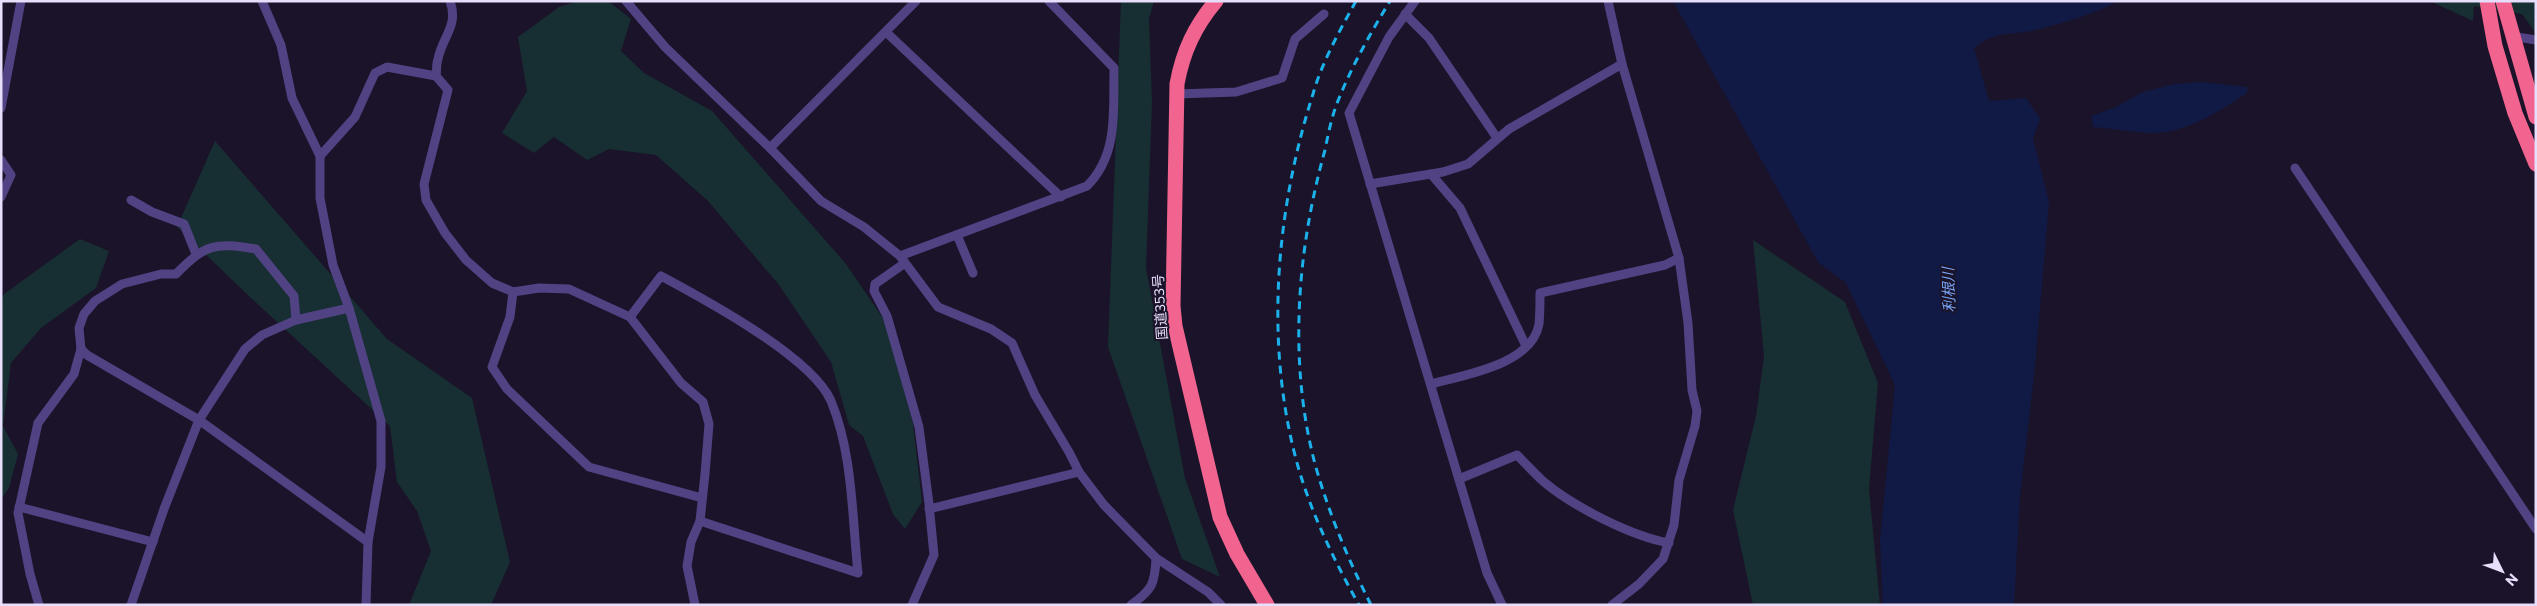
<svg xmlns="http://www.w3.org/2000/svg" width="2537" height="606" font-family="Commissioner,'Noto Sans JP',sans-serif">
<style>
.green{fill:#172e32}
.water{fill:#101a45}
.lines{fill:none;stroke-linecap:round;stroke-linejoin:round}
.street{stroke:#504283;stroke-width:9}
.highway{stroke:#f1648f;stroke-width:15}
.rail{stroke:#1bb2eb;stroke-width:3;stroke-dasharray:8 6;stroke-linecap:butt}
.labels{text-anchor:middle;stroke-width:4;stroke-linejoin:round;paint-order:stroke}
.street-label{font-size:14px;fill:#e7defc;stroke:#1b1329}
.water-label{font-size:15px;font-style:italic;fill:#75a3f3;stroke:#1b1329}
</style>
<rect width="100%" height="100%" fill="#1b1329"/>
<g class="green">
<polygon points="579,1 608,1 631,19 621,51 644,73 712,111 846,264 885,321 913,423 922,502 905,529 893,514 863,436 849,425 831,362 779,285 708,201 656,155 609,149 587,160 554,137 534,153 502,133 527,91 518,37 559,7"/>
<polygon points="1121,1 1154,1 1149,19 1152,102 1146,268 1185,478 1220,577 1182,559 1108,347"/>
<polygon points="2430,1 2536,1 2536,33 2522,14 2474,6 2473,21"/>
<polygon points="215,141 387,339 472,398 510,562 491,605 409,605 431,551 417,511 397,482 390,426 250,297 177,227"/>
<polygon points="80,239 109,251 96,288 41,328 11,363 3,426 18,454 9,488 1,499 1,301 4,294"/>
<polygon points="1753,240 1845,302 1878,383 1869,489 1880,605 1753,605 1733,510 1756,416 1764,356"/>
</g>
<g class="water">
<path d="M1673 1H2118C2095 14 2066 22 2040 29 2014 36 1996 29 1974 48L1989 101 2026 98 2040 119 2033 138 2049 202 2035 366 2020 496 2014 605H1883L1880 540 1895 385 1846 283 1818 262Z"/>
<path d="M2201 82 2247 87V93C2217 112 2185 135 2147 133 2129 132 2111 128 2093 127L2091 116 2116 107 2143 92 2175 84Z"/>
</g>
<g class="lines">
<g class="street">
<polyline points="262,1 281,45 292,98 320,156 320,198 333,265 349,308 381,421 381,467 368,542 366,605"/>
<path d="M450 1C459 26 442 37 438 59 436 64 437 70 436 76L448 90 424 184 426 200 445 233 466 260 492 283 513 292 539 288 569 289 630 317 681 383 703 402 709 424 705 474 700 521 691 542 687 566 695 605"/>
<polyline points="626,1 665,47 770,148 821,201 864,227 900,256 938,307 991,329 1012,343 1035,395 1069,452 1079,472 1104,505 1156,558 1208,592 1221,605"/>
<polyline points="1415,1 1389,37 1349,113 1487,573 1502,605"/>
<polyline points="1608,1 1622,64 1679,258 1688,323 1692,390 1697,411 1695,426 1679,480 1674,525 1663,559 1639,584 1612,605"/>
<polyline points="1405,14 1429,38 1497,138"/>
<polyline points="886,32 1061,197"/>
<polyline points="2511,36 2536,40"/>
<polyline points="1176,94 1236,92 1282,78 1295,39 1324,14"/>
<polyline points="1,108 21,1"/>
<polyline points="770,148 916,1"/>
<polyline points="320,156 355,117 375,73 387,67 436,76"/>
<polyline points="1,160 11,175 1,197"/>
<polyline points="2295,168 2536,529"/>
<polyline points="1431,174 1460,208 1526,346"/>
<polyline points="1370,184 1443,172 1468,164 1509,129 1622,64"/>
<polyline points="131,200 152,212 184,224 196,254"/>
<polyline points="957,235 973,273"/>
<path d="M900 256 1087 186C1119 154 1113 110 1114 68L1049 1"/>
<polyline points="905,263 875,284 874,291 887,316 919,427 929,504 934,555 912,605"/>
<polyline points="513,292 510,317 492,367 507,389 589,467 702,498"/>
<path d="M630 317 661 276C704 299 812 357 831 401 853 454 852 517 858 573L700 521"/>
<polyline points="81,349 87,355 199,420 368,542"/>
<path d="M1431 384C1463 375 1532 365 1539 324 1540 314 1540 303 1540 293L1665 265 1679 258"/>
<path d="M1459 479 1517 455C1526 464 1535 474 1544 482 1574 507 1631 536 1669 543"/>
<polyline points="19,507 153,542"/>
<polyline points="929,509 1079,472"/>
<path d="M39 605 30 574 18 513 38 423 74 374 81 349 79 328 84 314 95 301 122 284 161 274H176C206 244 214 242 256 249L294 296 296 320"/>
<polyline points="131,605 164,509 199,420 245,349 262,335 296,320 349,308"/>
<path d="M1131 605C1152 590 1155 584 1156 558"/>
</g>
<g class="highway">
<path d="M1216 1C1195 26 1183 51 1177 84L1173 306 1175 326 1220 517 1237 554 1267 605"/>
<polyline points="2487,1 2495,46 2515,113 2536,164"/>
<polyline points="2503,1 2536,117"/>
</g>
<g class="rail">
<path d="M1356 1C1340 30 1322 62 1313 94 1275 213 1264 349 1299 470 1313 517 1335 562 1359 605"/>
<path d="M1371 605C1348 559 1329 514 1315 464 1288 362 1297 250 1325 150 1328 135 1331 120 1336 106 1350 69 1370 34 1390 1"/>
</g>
</g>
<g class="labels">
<g class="street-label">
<text transform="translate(1160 307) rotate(-94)" y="5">国道353号</text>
</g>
<g class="water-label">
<text transform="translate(1949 290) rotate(-92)" y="5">利根川</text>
</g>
</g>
<rect width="2537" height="606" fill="none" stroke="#e7defc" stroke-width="5"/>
<g transform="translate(2502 571) rotate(132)" stroke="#1b1329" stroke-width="4" paint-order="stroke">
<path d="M0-4L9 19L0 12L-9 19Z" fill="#e7defc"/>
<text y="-8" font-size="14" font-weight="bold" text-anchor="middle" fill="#e7defc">N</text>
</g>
</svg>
